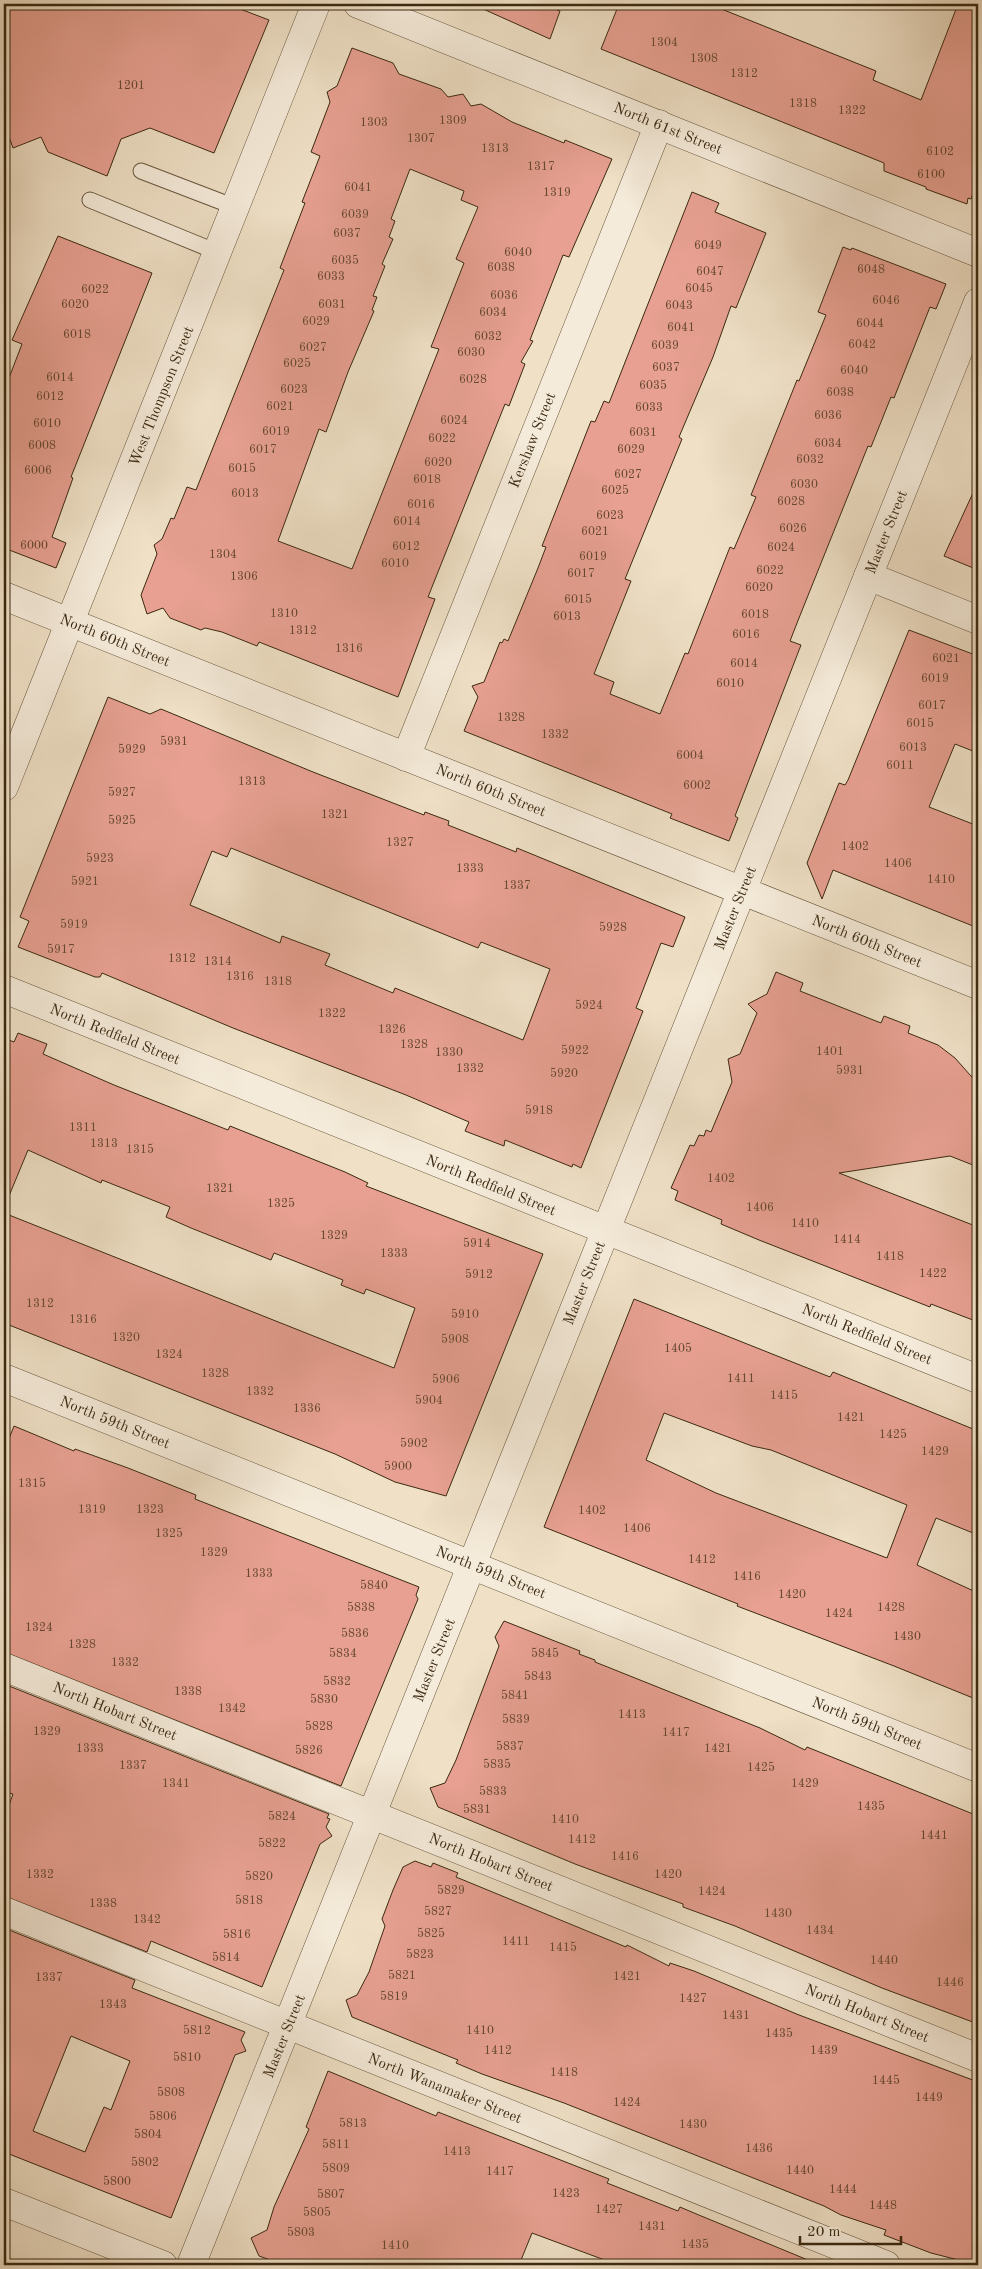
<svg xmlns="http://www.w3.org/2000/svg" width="982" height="2269" font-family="'Old Standard TT',serif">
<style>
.building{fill:#e7a091;stroke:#3b2911;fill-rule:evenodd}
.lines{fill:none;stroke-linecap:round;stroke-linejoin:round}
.service-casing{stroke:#68573e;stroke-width:17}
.minor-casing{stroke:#68573e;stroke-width:29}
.tertiary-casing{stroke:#68573e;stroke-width:29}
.service{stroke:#f5ebda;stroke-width:15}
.minor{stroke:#f5ebda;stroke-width:28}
.tertiary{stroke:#f5ebda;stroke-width:28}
.labels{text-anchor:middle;stroke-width:4;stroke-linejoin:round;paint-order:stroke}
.number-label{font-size:12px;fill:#664731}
.street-label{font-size:15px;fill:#3b2911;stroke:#f5ebda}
</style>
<rect width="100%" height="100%" fill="#efe0c6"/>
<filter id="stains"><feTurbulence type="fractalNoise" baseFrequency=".004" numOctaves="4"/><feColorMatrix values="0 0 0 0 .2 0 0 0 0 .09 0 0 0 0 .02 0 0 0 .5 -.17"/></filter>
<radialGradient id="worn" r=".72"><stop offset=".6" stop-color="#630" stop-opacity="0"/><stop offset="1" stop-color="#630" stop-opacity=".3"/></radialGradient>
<g class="building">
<polygon points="23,4 227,4 269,20 214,153 150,128 121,139 107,176 48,152 41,137 13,148 4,123 4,12"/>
<polygon points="472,4 560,4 557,10 560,11 550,39"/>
<polygon points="619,4 709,4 876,71 873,80 921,100 958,4 978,4 978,180 971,199 968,198 967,204 926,189 926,187 884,171 884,163 601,49"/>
<path d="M352 48 393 63 399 74 441 89 448 97 463 94 471 106 481 104 512 122 564 143 565 140 612 159 569 257 563 255 530 340 533 341 521 362 525 364 509 406 505 404 428 597 435 599 398 697 259 642 257 646 222 632 205 628 201 630 170 618 163 608 147 614 141 595 157 554 154 545 162 539 171 518 174 519 187 487 196 490 284 270 280 268 305 203 302 202 320 156 311 152 330 102 327 92 337 86ZM410 169 464 191 461 200 478 207 456 259 464 263 431 347 439 349 352 569 278 541 319 429 326 432 348 372 374 311 372 310 377 297 373 296 385 266 382 264 393 239 389 237 395 221 391 219Z"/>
<polygon points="692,192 719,203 715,212 766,233 736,308 731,306 713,357 679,437 682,439 625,579 631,581 594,674 614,682 610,694 660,714 685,653 688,654 730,547 734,549 756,497 751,495 797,380 799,381 826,315 818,312 843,247 851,250 852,248 946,284 936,309 930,307 894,398 891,397 871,447 868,446 799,618 790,641 801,645 735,816 738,818 729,841 670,818 672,814 464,731 478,697 472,686 484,682 500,642 502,643 504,639 508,641 538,568 546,547 542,546 591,421 595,422 604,401 609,403"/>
<polygon points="58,236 152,273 71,477 73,478 52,537 66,543 56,568 4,548 4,391 22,344 12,340"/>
<polygon points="978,482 978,570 944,556"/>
<polygon points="909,630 978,656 978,753 955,744 929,807 978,826 978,928 833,870 822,899 807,863 839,783 845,785 848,780"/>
<path d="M108 697 150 714 161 709 313 772 424 815 425 812 449 821 448 825 516 852 517 848 685 917 673 947 661 943 636 1008 643 1011 581 1168 573 1164 572 1167 505 1140 504 1146 465 1131 469 1122 406 1095 233 1028 102 973 100 977H95L18 947 29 921 20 917ZM231 848 478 948 481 942 550 969 523 1040 395 988 393 993 325 965 330 954 282 936 280 943 190 905 212 851 227 857Z"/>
<polygon points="776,972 803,983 800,991 881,1023 884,1016 910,1026 908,1033 938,1045 955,1058 978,1084 978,1167 950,1156 839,1173 978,1227 978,1322 931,1304 930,1307 759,1240 721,1224 722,1220 675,1200 678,1191 671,1188 690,1145 694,1146 699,1135 704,1136 706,1130 711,1132 732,1082 728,1059 740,1054 757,1013 748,1004 767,994"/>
<polygon points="18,1033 47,1044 43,1054 114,1085 228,1130 230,1126 345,1172 368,1183 366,1186 543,1254 446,1496 395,1482 335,1454 4,1323 4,1213 394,1368 415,1308 366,1289 364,1294 341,1285 343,1280 274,1253 271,1260 191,1228 166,1217 170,1207 102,1180 101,1183 28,1150 4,1208 4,1038 14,1042"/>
<path d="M634 1299 830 1377 833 1372 978 1431V1535L936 1518 917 1565 978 1593V1700L894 1666 737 1606 738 1604 544 1527ZM664 1413 752 1446 771 1450 907 1505 887 1558 716 1493 646 1460Z"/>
<polygon points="14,1426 74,1451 75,1449 128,1468 196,1495 195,1499 419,1587 416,1595 418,1599 341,1786 4,1652 4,1451"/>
<polygon points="504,1621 580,1651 579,1654 595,1660 595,1662 760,1728 805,1750 807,1747 978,1816 978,2024 882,1988 735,1926 683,1907 683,1904 575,1864 438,1807 430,1788 445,1783 456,1760 499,1646 495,1637"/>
<polygon points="4,1684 329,1814 327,1818 330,1819 326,1827 332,1836 320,1844 262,1987 151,1941 147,1952 4,1896 4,1819 13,1794 4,1792"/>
<polygon points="415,1861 431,1867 433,1863 458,1873 456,1877 626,1947 627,1945 669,1966 670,1963 694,1971 799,2015 978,2082 978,2265 931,2253 884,2235 886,2230 841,2215 824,2206 564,2103 482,2074 456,2063 458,2060 352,2017 346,2000 357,1995 369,1972 385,1926 382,1919 393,1890 403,1867"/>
<path d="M4 1928 135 1980 132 1988 245 2032 241 2040 246 2051 235 2055 171 2218 4 2152ZM71 2036 130 2061 111 2110 104 2107 85 2152 33 2131Z"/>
<polygon points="328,2071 436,2116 438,2112 609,2179 607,2183 678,2211 680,2207 694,2213 820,2265 618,2265 532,2233 519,2265 284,2265 259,2256 251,2238 267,2230 274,2207 309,2129 306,2127"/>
</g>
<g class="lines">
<g class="service-casing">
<g id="service">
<polyline points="141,171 235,207"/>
<polyline points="90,200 217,252"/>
</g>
</g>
<g class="minor-casing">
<g id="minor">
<polyline points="358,4 978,253"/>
<polyline points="868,576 978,620"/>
<polyline points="406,757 659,124"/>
<polyline points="4,787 316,4"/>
<polyline points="4,989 978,1379"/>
<polyline points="4,1378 978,1768"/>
<polyline points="4,1667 978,2058"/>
<polyline points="4,1911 886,2265"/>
<polyline points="4,2202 163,2265"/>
<polyline points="191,2265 978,302"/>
</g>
</g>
<g class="tertiary-casing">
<polyline id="tertiary" points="4,596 978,985"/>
</g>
<use href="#service" class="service"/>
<use href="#minor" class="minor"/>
<use href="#tertiary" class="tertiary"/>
</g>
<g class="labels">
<g class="number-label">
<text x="664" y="46">1304</text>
<text x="704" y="62">1308</text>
<text x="744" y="77">1312</text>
<text x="131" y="89">1201</text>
<text x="803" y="107">1318</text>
<text x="852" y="114">1322</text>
<text x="453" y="124">1309</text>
<text x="374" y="126">1303</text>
<text x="421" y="142">1307</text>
<text x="495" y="152">1313</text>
<text x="940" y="155">6102</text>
<text x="541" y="170">1317</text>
<text x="931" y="178">6100</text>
<text x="358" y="191">6041</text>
<text x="557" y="196">1319</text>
<text x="355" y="218">6039</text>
<text x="347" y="237">6037</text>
<text x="708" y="249">6049</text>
<text x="518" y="256">6040</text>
<text x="345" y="264">6035</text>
<text x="501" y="271">6038</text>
<text x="871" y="273">6048</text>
<text x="710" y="275">6047</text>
<text x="331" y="280">6033</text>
<text x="699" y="292">6045</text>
<text x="95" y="293">6022</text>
<text x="504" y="299">6036</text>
<text x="886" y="304">6046</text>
<text x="75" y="308">6020</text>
<text x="332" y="308">6031</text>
<text x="679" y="309">6043</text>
<text x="493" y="316">6034</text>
<text x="316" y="325">6029</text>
<text x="870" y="327">6044</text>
<text x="681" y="331">6041</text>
<text x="77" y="338">6018</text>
<text x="488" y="340">6032</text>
<text x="862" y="348">6042</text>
<text x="665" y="349">6039</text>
<text x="313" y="351">6027</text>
<text x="471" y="356">6030</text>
<text x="297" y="367">6025</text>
<text x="666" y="371">6037</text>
<text x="854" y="374">6040</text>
<text x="60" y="381">6014</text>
<text x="473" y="383">6028</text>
<text x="653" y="389">6035</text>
<text x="294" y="393">6023</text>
<text x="840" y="396">6038</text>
<text x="50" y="400">6012</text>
<text x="280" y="410">6021</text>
<text x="649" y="411">6033</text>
<text x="828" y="419">6036</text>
<text x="454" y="424">6024</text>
<text x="47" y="427">6010</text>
<text x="276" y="435">6019</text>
<text x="643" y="436">6031</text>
<text x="442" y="442">6022</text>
<text x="828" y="447">6034</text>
<text x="42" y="449">6008</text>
<text x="263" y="453">6017</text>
<text x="631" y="453">6029</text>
<text x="810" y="463">6032</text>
<text x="438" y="466">6020</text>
<text x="242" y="472">6015</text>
<text x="38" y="474">6006</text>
<text x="628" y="478">6027</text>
<text x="427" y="483">6018</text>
<text x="804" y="488">6030</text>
<text x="615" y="494">6025</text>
<text x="245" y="497">6013</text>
<text x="791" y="505">6028</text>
<text x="421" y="508">6016</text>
<text x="610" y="519">6023</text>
<text x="407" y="525">6014</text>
<text x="793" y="532">6026</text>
<text x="595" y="535">6021</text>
<text x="34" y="549">6000</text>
<text x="406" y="550">6012</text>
<text x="781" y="551">6024</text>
<text x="223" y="558">1304</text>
<text x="593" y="560">6019</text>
<text x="395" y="567">6010</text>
<text x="770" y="574">6022</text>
<text x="581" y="577">6017</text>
<text x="244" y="580">1306</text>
<text x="759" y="591">6020</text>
<text x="578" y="603">6015</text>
<text x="284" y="617">1310</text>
<text x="755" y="618">6018</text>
<text x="567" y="620">6013</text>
<text x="303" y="634">1312</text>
<text x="746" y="638">6016</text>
<text x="349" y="652">1316</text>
<text x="946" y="662">6021</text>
<text x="744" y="667">6014</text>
<text x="935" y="682">6019</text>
<text x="730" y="687">6010</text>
<text x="932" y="709">6017</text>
<text x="511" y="721">1328</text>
<text x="920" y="727">6015</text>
<text x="555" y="738">1332</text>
<text x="174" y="745">5931</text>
<text x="913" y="751">6013</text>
<text x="132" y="753">5929</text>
<text x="690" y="759">6004</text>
<text x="900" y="769">6011</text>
<text x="252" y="785">1313</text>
<text x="697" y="789">6002</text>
<text x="122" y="796">5927</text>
<text x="335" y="818">1321</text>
<text x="122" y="824">5925</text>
<text x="400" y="846">1327</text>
<text x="855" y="850">1402</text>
<text x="100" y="862">5923</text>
<text x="898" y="867">1406</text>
<text x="470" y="872">1333</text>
<text x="941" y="883">1410</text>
<text x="85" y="885">5921</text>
<text x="517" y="889">1337</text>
<text x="74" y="928">5919</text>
<text x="613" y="931">5928</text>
<text x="61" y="953">5917</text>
<text x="182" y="962">1312</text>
<text x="218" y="965">1314</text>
<text x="240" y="980">1316</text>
<text x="278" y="985">1318</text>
<text x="589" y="1009">5924</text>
<text x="332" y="1017">1322</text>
<text x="392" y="1033">1326</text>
<text x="414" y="1048">1328</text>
<text x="575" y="1054">5922</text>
<text x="830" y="1055">1401</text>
<text x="449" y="1056">1330</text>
<text x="470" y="1072">1332</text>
<text x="850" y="1074">5931</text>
<text x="564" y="1077">5920</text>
<text x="539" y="1114">5918</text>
<text x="83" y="1131">1311</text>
<text x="104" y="1147">1313</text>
<text x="140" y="1153">1315</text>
<text x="721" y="1182">1402</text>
<text x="220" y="1192">1321</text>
<text x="281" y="1207">1325</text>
<text x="760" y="1211">1406</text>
<text x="805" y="1227">1410</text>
<text x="334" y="1239">1329</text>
<text x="847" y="1243">1414</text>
<text x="477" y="1247">5914</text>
<text x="394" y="1257">1333</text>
<text x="890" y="1260">1418</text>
<text x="933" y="1277">1422</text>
<text x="479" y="1278">5912</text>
<text x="40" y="1307">1312</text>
<text x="465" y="1318">5910</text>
<text x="83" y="1323">1316</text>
<text x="126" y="1341">1320</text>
<text x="455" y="1343">5908</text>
<text x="678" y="1352">1405</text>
<text x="169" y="1358">1324</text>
<text x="215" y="1377">1328</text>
<text x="741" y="1382">1411</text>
<text x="446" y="1383">5906</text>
<text x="260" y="1395">1332</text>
<text x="784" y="1399">1415</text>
<text x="429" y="1404">5904</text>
<text x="307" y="1412">1336</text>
<text x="851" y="1421">1421</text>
<text x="893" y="1438">1425</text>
<text x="414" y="1447">5902</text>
<text x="935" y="1455">1429</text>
<text x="398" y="1470">5900</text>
<text x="32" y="1487">1315</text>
<text x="92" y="1513">1319</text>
<text x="150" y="1513">1323</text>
<text x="592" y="1514">1402</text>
<text x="637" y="1532">1406</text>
<text x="169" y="1537">1325</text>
<text x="214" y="1556">1329</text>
<text x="702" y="1563">1412</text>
<text x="259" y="1577">1333</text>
<text x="747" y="1580">1416</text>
<text x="374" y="1589">5840</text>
<text x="792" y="1598">1420</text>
<text x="361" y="1611">5838</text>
<text x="891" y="1611">1428</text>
<text x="839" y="1617">1424</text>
<text x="39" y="1631">1324</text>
<text x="355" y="1637">5836</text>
<text x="907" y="1640">1430</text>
<text x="82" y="1648">1328</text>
<text x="343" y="1657">5834</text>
<text x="545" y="1657">5845</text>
<text x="125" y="1666">1332</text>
<text x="538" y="1680">5843</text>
<text x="337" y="1685">5832</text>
<text x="188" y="1695">1338</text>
<text x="515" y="1699">5841</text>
<text x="324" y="1703">5830</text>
<text x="232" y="1712">1342</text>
<text x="632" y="1718">1413</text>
<text x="516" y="1723">5839</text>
<text x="319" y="1730">5828</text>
<text x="47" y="1735">1329</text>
<text x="676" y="1736">1417</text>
<text x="510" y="1750">5837</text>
<text x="90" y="1752">1333</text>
<text x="718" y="1752">1421</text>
<text x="309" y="1754">5826</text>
<text x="497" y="1768">5835</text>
<text x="133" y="1769">1337</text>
<text x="761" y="1771">1425</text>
<text x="176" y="1787">1341</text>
<text x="805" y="1787">1429</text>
<text x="493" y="1795">5833</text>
<text x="871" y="1810">1435</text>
<text x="477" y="1813">5831</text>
<text x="282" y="1820">5824</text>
<text x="565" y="1823">1410</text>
<text x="934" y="1839">1441</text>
<text x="582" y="1843">1412</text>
<text x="272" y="1847">5822</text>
<text x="625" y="1860">1416</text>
<text x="40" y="1878">1332</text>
<text x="668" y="1878">1420</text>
<text x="259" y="1880">5820</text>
<text x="451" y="1894">5829</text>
<text x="712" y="1895">1424</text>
<text x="249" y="1904">5818</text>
<text x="103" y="1907">1338</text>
<text x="438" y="1915">5827</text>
<text x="778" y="1917">1430</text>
<text x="147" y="1923">1342</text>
<text x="820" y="1934">1434</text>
<text x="431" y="1937">5825</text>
<text x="237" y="1938">5816</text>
<text x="516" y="1945">1411</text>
<text x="563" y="1951">1415</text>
<text x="420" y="1958">5823</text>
<text x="226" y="1961">5814</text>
<text x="884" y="1964">1440</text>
<text x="402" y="1979">5821</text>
<text x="627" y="1980">1421</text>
<text x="49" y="1981">1337</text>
<text x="950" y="1986">1446</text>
<text x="394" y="2000">5819</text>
<text x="693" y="2002">1427</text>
<text x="113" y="2008">1343</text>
<text x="736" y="2019">1431</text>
<text x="197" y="2034">5812</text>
<text x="480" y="2034">1410</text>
<text x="779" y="2037">1435</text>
<text x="498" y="2054">1412</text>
<text x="824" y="2054">1439</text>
<text x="187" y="2061">5810</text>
<text x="564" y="2076">1418</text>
<text x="886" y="2084">1445</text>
<text x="171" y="2096">5808</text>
<text x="929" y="2101">1449</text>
<text x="627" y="2106">1424</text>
<text x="163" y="2120">5806</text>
<text x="353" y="2127">5813</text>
<text x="693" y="2128">1430</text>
<text x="148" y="2138">5804</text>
<text x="336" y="2148">5811</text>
<text x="759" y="2152">1436</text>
<text x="457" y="2155">1413</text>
<text x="145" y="2166">5802</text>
<text x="336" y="2172">5809</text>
<text x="800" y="2174">1440</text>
<text x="500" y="2175">1417</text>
<text x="117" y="2185">5800</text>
<text x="843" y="2193">1444</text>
<text x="566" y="2197">1423</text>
<text x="331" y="2198">5807</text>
<text x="883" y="2209">1448</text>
<text x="609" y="2213">1427</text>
<text x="317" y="2216">5805</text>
<text x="652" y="2230">1431</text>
<text x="301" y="2236">5803</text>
<text x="695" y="2248">1435</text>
<text x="395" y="2249">1410</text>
</g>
<g class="street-label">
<text transform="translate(668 128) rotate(22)" y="5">North 61st Street</text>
<text transform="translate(161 396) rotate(-68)" y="5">West Thompson Street</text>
<text transform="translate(532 440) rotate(-68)" y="5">Kershaw Street</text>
<text transform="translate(886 532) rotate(-68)" y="5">Master Street</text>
<text transform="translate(115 640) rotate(22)" y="5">North 60th Street</text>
<text transform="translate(491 790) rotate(22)" y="5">North 60th Street</text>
<text transform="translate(735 908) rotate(-68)" y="5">Master Street</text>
<text transform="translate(867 941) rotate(22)" y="5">North 60th Street</text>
<text transform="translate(115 1034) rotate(22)" y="5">North Redfield Street</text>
<text transform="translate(491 1185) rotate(22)" y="5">North Redfield Street</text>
<text transform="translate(584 1283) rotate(-68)" y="5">Master Street</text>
<text transform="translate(867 1334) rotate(22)" y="5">North Redfield Street</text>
<text transform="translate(115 1422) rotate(22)" y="5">North 59th Street</text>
<text transform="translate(491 1572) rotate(22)" y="5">North 59th Street</text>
<text transform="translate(434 1660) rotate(-68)" y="5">Master Street</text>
<text transform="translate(115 1711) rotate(22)" y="5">North Hobart Street</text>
<text transform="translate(867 1723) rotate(22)" y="5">North 59th Street</text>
<text transform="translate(491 1862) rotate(22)" y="5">North Hobart Street</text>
<text transform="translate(867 2013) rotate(22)" y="5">North Hobart Street</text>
<text transform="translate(284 2036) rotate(-68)" y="5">Master Street</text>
<text transform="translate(445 2088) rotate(22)" y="5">North Wanamaker Street</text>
</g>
</g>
<rect width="982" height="2269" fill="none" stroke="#efe0c6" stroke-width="20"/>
<rect x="5" y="5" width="972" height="2259" fill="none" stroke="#3b2911" stroke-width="2.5"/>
<rect x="10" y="10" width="962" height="2249" fill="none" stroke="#3b2911"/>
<path d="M800 2236v8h101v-8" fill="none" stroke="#3b2911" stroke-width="2.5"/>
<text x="807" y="2236" font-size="15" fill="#3b2911" stroke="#f5ebda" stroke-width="4" paint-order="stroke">20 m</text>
<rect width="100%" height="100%" filter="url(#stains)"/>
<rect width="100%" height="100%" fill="url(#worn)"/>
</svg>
